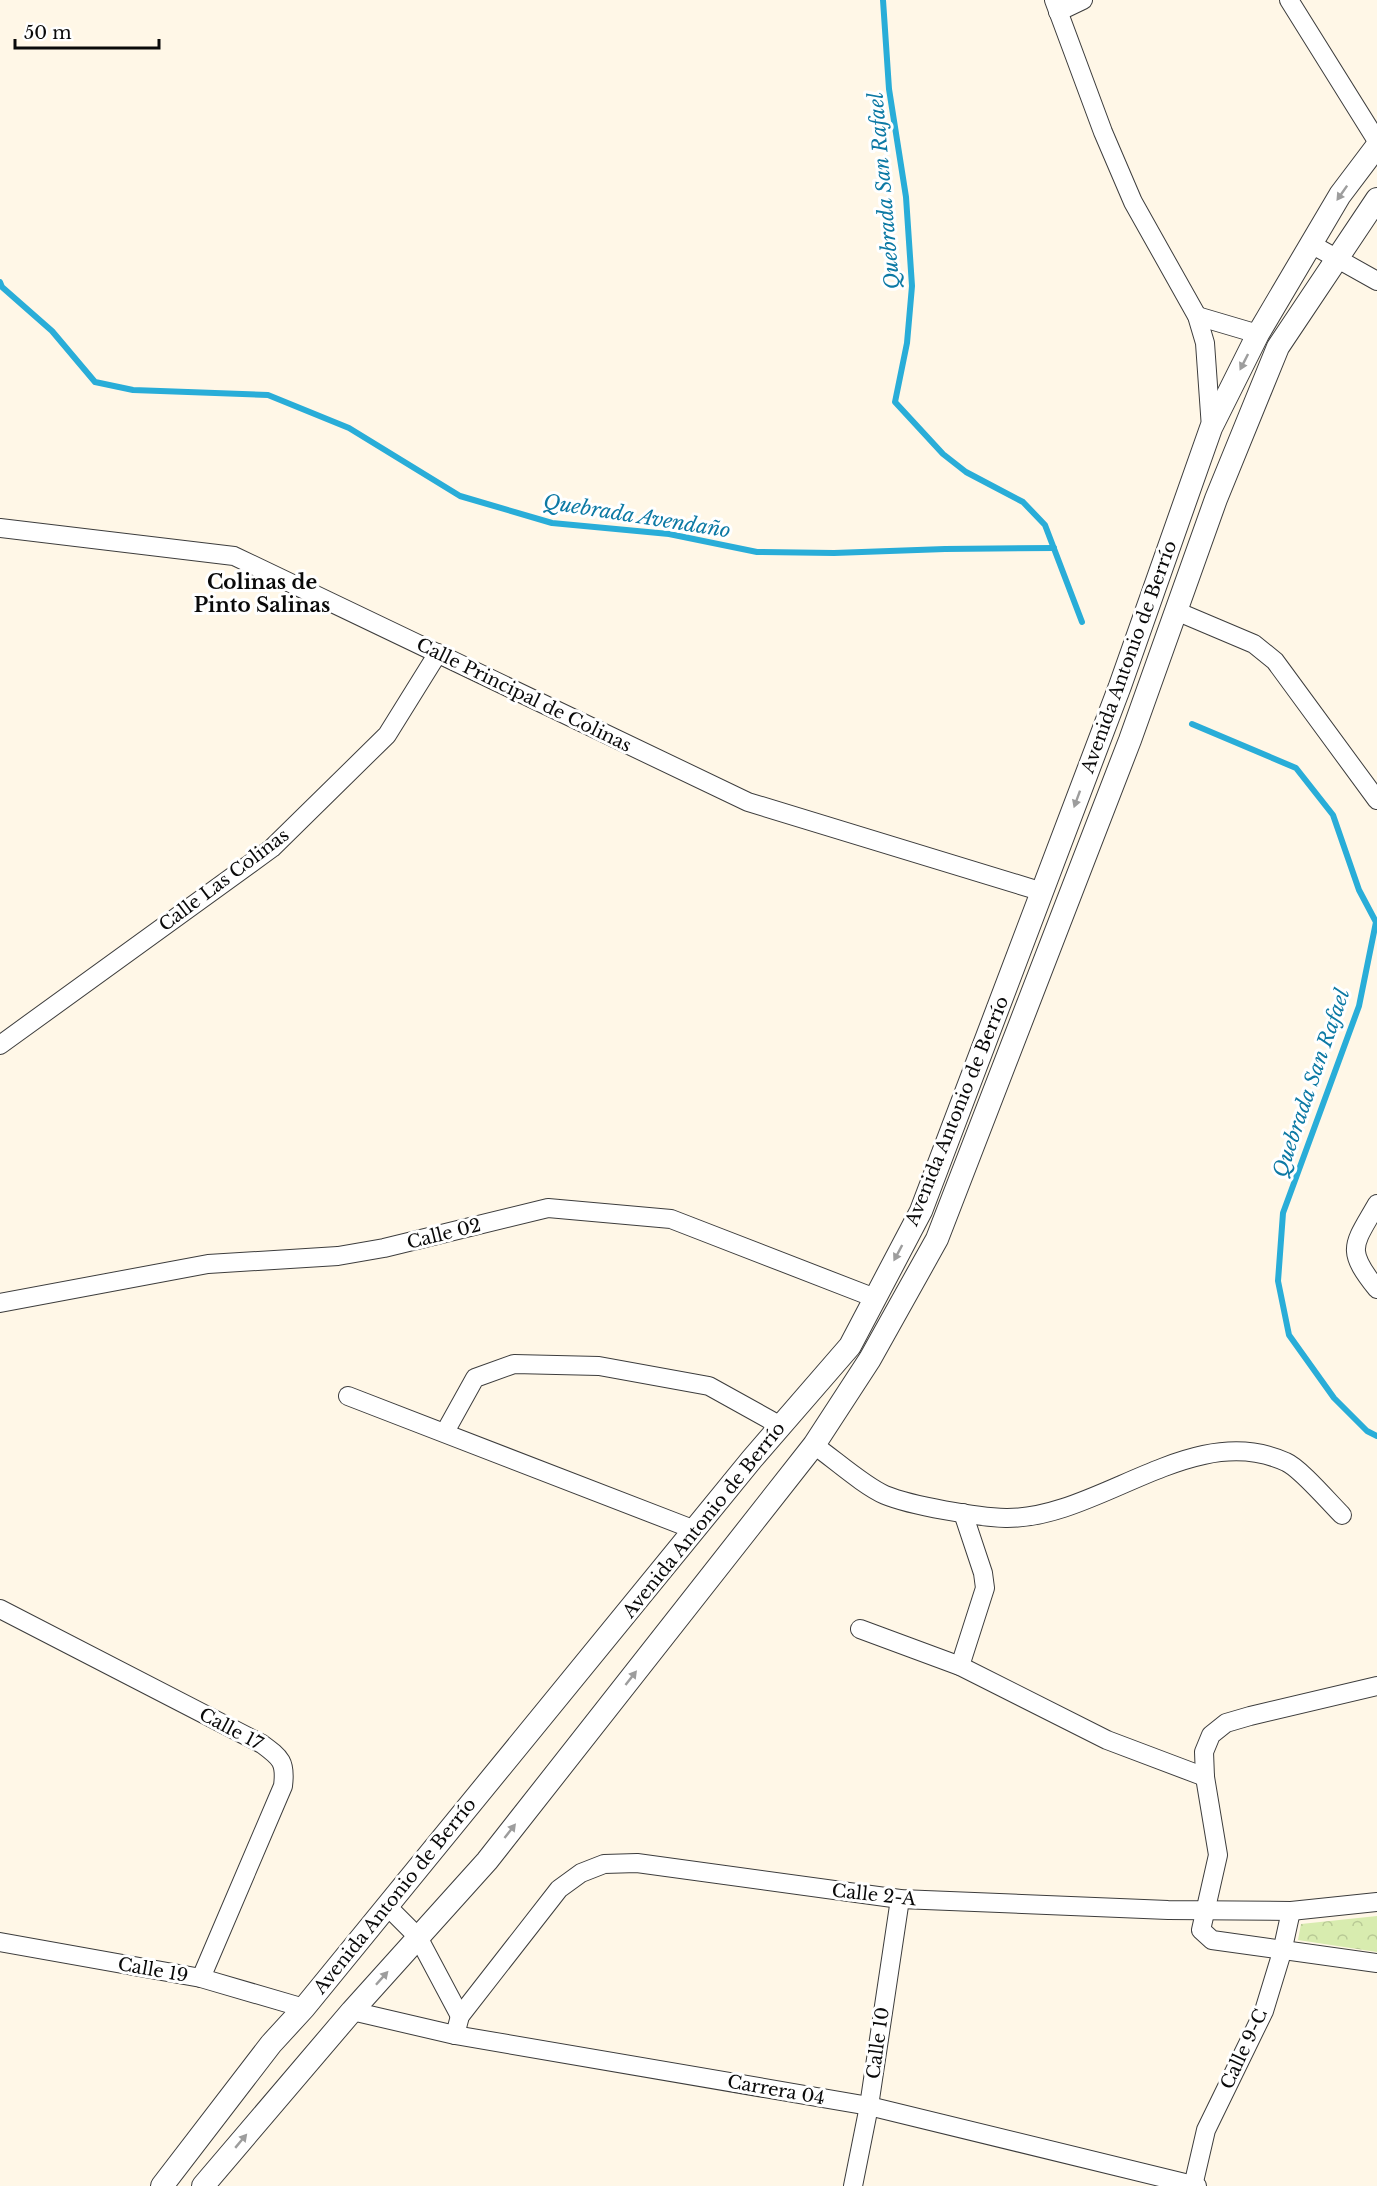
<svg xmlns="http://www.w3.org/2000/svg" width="1377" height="2186" font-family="'Libre Baskerville',serif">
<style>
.park{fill:url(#park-crowns)}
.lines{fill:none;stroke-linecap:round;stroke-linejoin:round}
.stream{stroke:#29add8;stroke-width:6}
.minor-casing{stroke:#3d3d3d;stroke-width:20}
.tertiary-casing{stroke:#3d3d3d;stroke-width:24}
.minor{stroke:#fff;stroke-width:18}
.tertiary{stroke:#fff;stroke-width:22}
.oneway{fill:#9d9d9d}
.labels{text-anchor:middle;stroke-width:6;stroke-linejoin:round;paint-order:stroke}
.street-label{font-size:18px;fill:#0a0a0a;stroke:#fff}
.water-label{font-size:20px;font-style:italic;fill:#0c79a4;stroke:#fff}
.neighbourhood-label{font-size:20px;font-weight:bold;fill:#0a0a0a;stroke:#fff}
</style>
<defs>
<pattern id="park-crowns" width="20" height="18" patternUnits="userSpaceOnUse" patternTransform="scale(1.5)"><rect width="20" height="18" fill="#d8ecaf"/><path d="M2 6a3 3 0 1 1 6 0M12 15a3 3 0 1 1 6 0" fill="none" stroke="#b8c995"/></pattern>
</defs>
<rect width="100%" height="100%" fill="#fff7e7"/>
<polygon class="park" points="1377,1916 1377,1952 1298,1940 1301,1924"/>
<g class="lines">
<g class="stream">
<polyline points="883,0 889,89 906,197 912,286 907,343 895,402 943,454 966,472 1023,502 1045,525 1082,622"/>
<polyline points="0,282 2,287 52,331 95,382 133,390 268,395 349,428 460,496 552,523 669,534 757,552 834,553 945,549 1054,548"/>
<polyline points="1192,724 1296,768 1333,815 1359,890 1376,922 1359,1006 1283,1213 1278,1281 1289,1335 1334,1398 1367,1431 1377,1436"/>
</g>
<g class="minor-casing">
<g id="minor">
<polyline points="1054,0 1103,132 1133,202 1197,316 1205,343 1211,428"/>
<polyline points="1289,0 1377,141"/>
<polyline points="1058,12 1083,0"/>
<polyline points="1311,244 1377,281"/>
<polyline points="1197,316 1258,334"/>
<polyline points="0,528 234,556 748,802 1043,892"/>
<polyline points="1176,611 1254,644 1275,661 1377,800"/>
<polyline points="0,1045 272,848 387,735 438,653"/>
<path d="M1377 1204C1353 1246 1345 1249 1377 1289"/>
<polyline points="0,1303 208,1264 338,1256 384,1248 548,1208 671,1219 875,1298"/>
<polyline points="348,1396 695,1530"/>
<polyline points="445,1432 475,1378 514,1364 599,1366 709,1386 781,1426"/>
<path d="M814 1445C834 1459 864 1486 885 1495 912 1506 977 1517 1006 1518 1099 1519 1193 1419 1286 1462 1300 1468 1329 1502 1342 1515"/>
<path d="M0 1609 262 1744C281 1758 286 1762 283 1786L201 1978"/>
<polyline points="860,1629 960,1666 1107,1740 1205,1777"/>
<polyline points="960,1666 985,1588 983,1573 963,1513"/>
<polyline points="1377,1686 1250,1716 1226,1723 1211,1735 1204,1752 1205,1777 1218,1855 1201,1930 1212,1940 1377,1963"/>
<polyline points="387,1906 418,1937 460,2016"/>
<polyline points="0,1942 201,1978 304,2008"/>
<polyline points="352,2011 455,2035 869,2106 1197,2186"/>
<polyline points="455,2035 460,2016 559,1889 581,1873 604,1864 637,1863 900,1899 1168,1910 1291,1911 1377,1902"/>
<polyline points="853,2186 869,2106 900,1899"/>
<polyline points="1193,2186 1206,2130 1264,2011 1282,1952 1291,1911"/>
</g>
</g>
<g class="tertiary-casing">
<g id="tertiary">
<polyline points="162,2186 271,2044 304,2008 752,1459 850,1346 921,1211 1120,686 1211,428 1258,334 1340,195 1377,146"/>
<polyline points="203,2186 352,2011 487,1861 814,1445 870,1359 937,1239 1130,740 1216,499 1278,347 1377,199"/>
</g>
</g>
<use href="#minor" class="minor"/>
<use href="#tertiary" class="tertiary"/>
</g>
<defs><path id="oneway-solid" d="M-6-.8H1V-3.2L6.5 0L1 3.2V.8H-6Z" transform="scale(1.5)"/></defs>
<g class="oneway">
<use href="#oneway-solid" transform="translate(1342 193) rotate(125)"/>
<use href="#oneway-solid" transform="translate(1244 362) rotate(117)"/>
<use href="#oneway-solid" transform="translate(1077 799) rotate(110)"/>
<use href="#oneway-solid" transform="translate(898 1253) rotate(118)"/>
<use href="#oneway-solid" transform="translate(631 1678) rotate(-52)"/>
<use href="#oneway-solid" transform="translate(510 1831) rotate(-52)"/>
<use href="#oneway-solid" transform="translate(382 1978) rotate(-48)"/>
<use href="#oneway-solid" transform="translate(241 2141) rotate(-50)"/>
</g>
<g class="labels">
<g class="street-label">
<text transform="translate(1129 657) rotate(-70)" y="6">Avenida Antonio de Berrío</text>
<text transform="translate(524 695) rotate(26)" y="6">Calle Principal de Colinas</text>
<text transform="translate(224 880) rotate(-37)" y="6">Calle Las Colinas</text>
<text transform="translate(957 1111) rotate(-68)" y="6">Avenida Antonio de Berrío</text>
<text transform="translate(444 1234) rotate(-14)" y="6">Calle 02</text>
<text transform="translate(704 1520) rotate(-51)" y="6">Avenida Antonio de Berrío</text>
<text transform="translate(231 1729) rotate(28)" y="6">Calle 17</text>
<text transform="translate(874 1895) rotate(6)" y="6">Calle 2-A</text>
<text transform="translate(395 1896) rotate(-51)" y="6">Avenida Antonio de Berrío</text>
<text transform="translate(153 1970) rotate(10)" y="6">Calle 19</text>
<text transform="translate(878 2043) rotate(-82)" y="6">Calle 10</text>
<text transform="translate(1244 2049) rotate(-65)" y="6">Calle 9-C</text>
<text transform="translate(776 2090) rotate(10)" y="6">Carrera 04</text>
</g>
<g class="water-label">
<text transform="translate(884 191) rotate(-95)" y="7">Quebrada San Rafael</text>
<text transform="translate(637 516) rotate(9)" y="7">Quebrada Avendaño</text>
<text transform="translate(1311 1083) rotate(-71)" y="7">Quebrada San Rafael</text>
</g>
<g class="neighbourhood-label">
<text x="262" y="589">Colinas de<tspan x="262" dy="23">Pinto Salinas</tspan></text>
</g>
</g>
<path d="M15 39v9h144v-9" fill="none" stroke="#0a0a0a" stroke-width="3"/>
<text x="24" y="39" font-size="18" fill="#0a0a0a" stroke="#ffffff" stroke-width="4.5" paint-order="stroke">50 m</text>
</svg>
